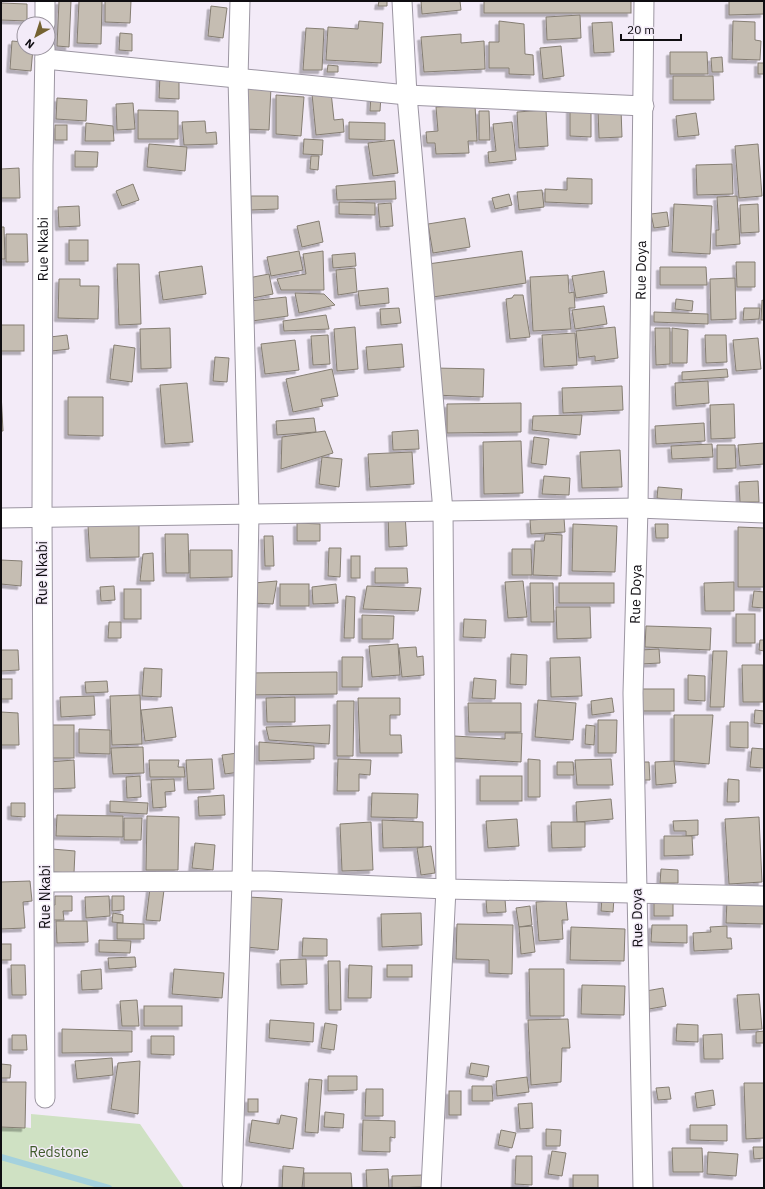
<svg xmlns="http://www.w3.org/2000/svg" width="765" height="1189" font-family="'IBM Plex Sans',sans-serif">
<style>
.green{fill:#cfe1c3}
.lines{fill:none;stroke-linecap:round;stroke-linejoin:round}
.stream{stroke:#a4d1dd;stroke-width:6}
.building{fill:#c5bdb2;stroke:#857e73;filter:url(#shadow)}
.minor-casing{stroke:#9c96a2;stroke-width:21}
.minor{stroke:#fff;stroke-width:19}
.labels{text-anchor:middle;stroke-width:3;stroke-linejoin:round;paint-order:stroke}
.street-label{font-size:14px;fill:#0f0d11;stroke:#f3ebf8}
.park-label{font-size:14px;fill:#405c2b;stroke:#f3ebf8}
</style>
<defs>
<filter id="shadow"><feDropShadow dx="-3.5" dy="3.5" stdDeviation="0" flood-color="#0004"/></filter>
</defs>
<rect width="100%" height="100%" fill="#f3ebf8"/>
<polygon class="green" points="31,1114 140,1124 184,1188 1,1188 1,1124 31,1128"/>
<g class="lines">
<polyline class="stream" points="1,1157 109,1188"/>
</g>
<g class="building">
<polygon points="59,1 71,1 69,47 57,46"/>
<polygon points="79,1 102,1 101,44 77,43"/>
<polygon points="105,1 131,1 130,23 105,22"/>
<polygon points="379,1 387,1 387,6 378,6"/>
<polygon points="421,1 460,1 461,10 422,14"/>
<rect x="484" y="1" width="147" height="12"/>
<polygon points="729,1 764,1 764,14 729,15"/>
<polygon points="1,3 27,4 27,21 1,20"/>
<polygon points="211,6 227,8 223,38 208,36"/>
<polygon points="580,15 581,38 547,40 546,17"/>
<polygon points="359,21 383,23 381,63 326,60 328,27 358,29"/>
<polygon points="499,21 524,24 525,54 533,55 534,75 509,74 509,68 489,68 489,42 499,42"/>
<polygon points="733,21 755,22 755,40 761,41 760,60 732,59"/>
<polygon points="612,22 614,52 594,53 592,23"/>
<polygon points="306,28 324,29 322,70 303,70"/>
<polygon points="120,33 132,34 132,51 119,50"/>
<polygon points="461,34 461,43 484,41 485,69 424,72 421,37"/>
<polygon points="12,41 24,42 24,48 33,48 31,71 10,69"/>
<polygon points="561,46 564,76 543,79 540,48"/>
<polygon points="670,52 707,52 708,74 670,74"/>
<polygon points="722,57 723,72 712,72 711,58"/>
<rect x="758" y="63" width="6" height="11"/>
<polygon points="328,65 338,66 338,72 327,72"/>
<polygon points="160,75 179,75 179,99 159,98"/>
<polygon points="673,76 713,76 714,100 673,100"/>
<polygon points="246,85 271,87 269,130 244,129"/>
<polygon points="331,92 334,120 343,119 344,132 316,135 312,94"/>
<polygon points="276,95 304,97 301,136 276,134"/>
<polygon points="371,95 381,95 380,111 370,111"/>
<polygon points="57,98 87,100 86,121 56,119"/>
<polygon points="133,103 135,129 117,130 116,104"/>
<polygon points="475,105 477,141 468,141 469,153 436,154 435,143 427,143 426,132 438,131 436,107"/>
<polygon points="570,108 591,108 591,137 570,136"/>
<polygon points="621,109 622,137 599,138 598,110"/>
<polygon points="138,110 178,111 178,139 138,139"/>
<polygon points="546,110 548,146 519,148 517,112"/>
<polygon points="479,111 489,111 490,140 479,140"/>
<polygon points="696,113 699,135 678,137 676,116"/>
<polygon points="205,121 206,133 216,132 217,144 184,145 182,122"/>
<polygon points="349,122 385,123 385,140 349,139"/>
<polygon points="512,122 516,160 489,163 488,152 496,151 493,124"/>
<polygon points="86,123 113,126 114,141 85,141"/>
<rect x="55" y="125" width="12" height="15"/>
<polygon points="304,139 323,140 322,155 303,154"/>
<polygon points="394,140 398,173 373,176 368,143"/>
<polygon points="149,144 187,147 185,171 147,167"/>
<polygon points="758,144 762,196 739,198 735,146"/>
<polygon points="75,151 98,152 97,167 75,167"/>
<polygon points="311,156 319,156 318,170 310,169"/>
<polygon points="732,164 733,194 697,195 696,165"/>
<polygon points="19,168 20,198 1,198 1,169"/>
<polygon points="567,178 592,179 592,204 545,202 545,189 567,190"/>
<polygon points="395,181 396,199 337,200 336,186"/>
<polygon points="133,184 139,200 122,206 116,191"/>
<polygon points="542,190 544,207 519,210 517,192"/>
<polygon points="509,194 512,205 495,209 492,198"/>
<polygon points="251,196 278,196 278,209 251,210"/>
<polygon points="737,196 740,244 716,246 716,230 719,230 717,197"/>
<polygon points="339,202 375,203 375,215 339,214"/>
<polygon points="391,203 393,226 380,227 378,204"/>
<polygon points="674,204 712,206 710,254 672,252"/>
<polygon points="758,204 759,232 741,233 740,205"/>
<polygon points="79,206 80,226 59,227 58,207"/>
<polygon points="667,212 669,226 654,228 651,214"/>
<polygon points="465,218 470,247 433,253 428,224"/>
<polygon points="319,221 323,242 302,247 297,226"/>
<polygon points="1,227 4,227 5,259 1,259"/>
<polygon points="6,234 27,234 28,262 6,262"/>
<rect x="69" y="240" width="19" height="21"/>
<polygon points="299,251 303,270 271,276 267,257"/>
<polygon points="323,251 324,290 281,290 277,279 306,274 303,254"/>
<polygon points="522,251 526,283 433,297 428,264"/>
<polygon points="355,253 356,266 333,268 332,255"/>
<polygon points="736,262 755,262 755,287 737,287"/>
<polygon points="117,264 139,264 141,324 119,325"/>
<polygon points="202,266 206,294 163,300 159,272"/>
<polygon points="660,267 706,267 707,285 660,285"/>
<polygon points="355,268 357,292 338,295 336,270"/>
<polygon points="604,271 607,293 576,298 572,276"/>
<polygon points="269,274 273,294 247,299 243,279"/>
<polygon points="568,275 569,293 574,292 575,308 569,308 571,329 533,331 530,277"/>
<polygon points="735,278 736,319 711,320 710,279"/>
<polygon points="59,279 80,279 80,286 99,286 98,319 58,318"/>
<polygon points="388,288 389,303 360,306 358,291"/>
<polygon points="295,293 324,294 335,305 299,313"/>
<polygon points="514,295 523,295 530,337 510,339 506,299 512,298"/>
<polygon points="286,297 288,316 252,321 250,301"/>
<polygon points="676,299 693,301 692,311 675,309"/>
<polygon points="762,300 764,301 764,320 761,320"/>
<polygon points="604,306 607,324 575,329 572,310"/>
<polygon points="399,308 401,323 381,325 380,309"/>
<polygon points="744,308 760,308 759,319 743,320"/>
<polygon points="654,312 708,314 708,324 654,322"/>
<polygon points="326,315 329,329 284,331 283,321"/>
<rect x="1" y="325" width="23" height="26"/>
<polygon points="355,327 358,369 337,371 334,329"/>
<polygon points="615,327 618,358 595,361 595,356 579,358 576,331"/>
<polygon points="170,328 171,368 141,369 140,329"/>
<polygon points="655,328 670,328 670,364 656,365"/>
<polygon points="672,328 688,330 687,363 672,363"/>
<polygon points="575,333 577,365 544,367 542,335"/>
<polygon points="67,335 69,349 52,351 50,337"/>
<polygon points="328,335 330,364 313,365 311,336"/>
<polygon points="705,335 726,335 727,362 706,363"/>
<polygon points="758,338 761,369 736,371 733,340"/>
<polygon points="295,340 299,370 265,374 261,344"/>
<polygon points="402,344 404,367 368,370 366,347"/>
<polygon points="114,345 135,348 132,382 110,379"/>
<polygon points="215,357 229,358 227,382 213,381"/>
<polygon points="434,368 484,369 483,397 434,395"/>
<polygon points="332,369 338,396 321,399 323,406 293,412 286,379"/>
<polygon points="727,369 728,377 682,380 682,372"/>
<polygon points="708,381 709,403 676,406 675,383"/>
<polygon points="187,383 193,442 165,444 160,385"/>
<polygon points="622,386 623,410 563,413 562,388"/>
<polygon points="1,392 3,431 1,431"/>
<polygon points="68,397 103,397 103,436 68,435"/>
<polygon points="521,403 521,432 447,433 447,404"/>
<polygon points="734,404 735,438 711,439 710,405"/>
<polygon points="582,415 580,435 532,430 533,416"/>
<polygon points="314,418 316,432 277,435 276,421"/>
<polygon points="704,423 705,441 656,444 655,426"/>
<polygon points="418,430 419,449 393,450 392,432"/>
<polygon points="325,431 333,453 281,469 282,437"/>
<polygon points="534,437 549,439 546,465 531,463"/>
<polygon points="521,441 523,493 484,494 483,442"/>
<polygon points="764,443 764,464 740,466 738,445"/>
<polygon points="712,444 713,457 672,459 671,446"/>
<polygon points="717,445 735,445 736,468 717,469"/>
<polygon points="620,450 622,487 582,488 580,452"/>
<polygon points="412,452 414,484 370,487 368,454"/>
<polygon points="322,457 342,459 339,487 319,484"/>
<polygon points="544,476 570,478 569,495 542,494"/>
<polygon points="758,481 759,502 740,502 739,482"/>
<polygon points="658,487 682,489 681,501 657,498"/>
<polygon points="388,514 405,514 407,546 389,547"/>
<polygon points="564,518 565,532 531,534 530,520"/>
<polygon points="139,523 139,557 90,558 88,526"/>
<polygon points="297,523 320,524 320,541 297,541"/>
<polygon points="573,524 617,526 615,572 572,571"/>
<polygon points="655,524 668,524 668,538 656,538"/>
<polygon points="738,527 764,528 764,587 738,587"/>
<polygon points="165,534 188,534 189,573 166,573"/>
<polygon points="545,534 562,535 561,576 533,575 535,541 544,541"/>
<polygon points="264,536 273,536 274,566 265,566"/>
<polygon points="329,548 341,548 340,577 328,576"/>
<polygon points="512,549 531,549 532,575 512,575"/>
<polygon points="190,550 232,550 232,577 190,578"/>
<polygon points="153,553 154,581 140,581 143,554"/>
<rect x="351" y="556" width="9" height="22"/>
<polygon points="1,560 22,561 21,586 1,584"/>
<polygon points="375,568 407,568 408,583 375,583"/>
<polygon points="277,581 273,604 252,603 254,583"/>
<polygon points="523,581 527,617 508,618 505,582"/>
<polygon points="734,582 734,611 705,611 704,583"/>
<polygon points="530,583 553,583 554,622 531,622"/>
<rect x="559" y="583" width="55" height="20"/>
<rect x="280" y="584" width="29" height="22"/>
<polygon points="336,584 338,603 313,604 312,587"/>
<polygon points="114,586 115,600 101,601 100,587"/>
<polygon points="367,586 421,588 418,611 363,609"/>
<rect x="124" y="589" width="17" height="30"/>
<polygon points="754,591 764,592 764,608 752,607"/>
<polygon points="346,596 355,597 354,638 344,638"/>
<polygon points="556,607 590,607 591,638 557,639"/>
<rect x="736" y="614" width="19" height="29"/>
<polygon points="362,615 394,616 393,639 362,639"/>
<polygon points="464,619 486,620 485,638 463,637"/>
<polygon points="109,622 121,622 121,638 108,638"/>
<polygon points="646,626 711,628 710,650 645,647"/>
<polygon points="760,640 764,640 764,651 759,650"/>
<polygon points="398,644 400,675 372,677 369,646"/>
<polygon points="416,647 417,657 423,656 424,675 402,677 399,648"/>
<polygon points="659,649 660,663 641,664 640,650"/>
<polygon points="1,650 18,650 19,670 1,671"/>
<polygon points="713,651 727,651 724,707 710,707"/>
<polygon points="511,654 527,655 526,685 510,684"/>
<polygon points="342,657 363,657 362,687 342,687"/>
<polygon points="580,657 582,696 551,697 550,658"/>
<polygon points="742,665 763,665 763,702 743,702"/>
<polygon points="144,668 162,669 161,697 142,696"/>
<polygon points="337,672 337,694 247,695 247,673"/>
<polygon points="688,675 705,676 705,701 688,700"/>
<polygon points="474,678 496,680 495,699 472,698"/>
<rect x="1" y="679" width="11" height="20"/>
<polygon points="107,681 108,692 86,693 85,682"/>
<rect x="642" y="689" width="32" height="22"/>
<polygon points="140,695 142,744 112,745 110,696"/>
<polygon points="94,696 95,715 61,717 60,697"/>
<polygon points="295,697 295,722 267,722 266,698"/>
<polygon points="358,698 400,698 400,715 390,715 390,735 401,735 402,753 360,753"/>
<polygon points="612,698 614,712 592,715 591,701"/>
<polygon points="538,700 576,703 573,740 535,737"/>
<polygon points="337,701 354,701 353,756 337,756"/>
<polygon points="468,703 521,703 521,732 469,732"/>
<polygon points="172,707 176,737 145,741 141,710"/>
<polygon points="755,710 764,711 764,724 754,723"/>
<polygon points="1,712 18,713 19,745 1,745"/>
<polygon points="674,715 713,715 709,764 674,761"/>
<polygon points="598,720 617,720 616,753 598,753"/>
<polygon points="730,722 748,722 748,748 730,747"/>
<rect x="50" y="725" width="24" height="33"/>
<polygon points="330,725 329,744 269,740 266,727"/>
<polygon points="586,725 595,726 594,745 585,744"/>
<polygon points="79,729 110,730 110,754 79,753"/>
<polygon points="505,733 522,733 521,762 453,758 454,736 505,739"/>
<polygon points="259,742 314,746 314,759 259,761"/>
<polygon points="143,747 144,773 113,774 111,748"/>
<polygon points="752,748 764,749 764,768 750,767"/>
<polygon points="238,753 240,772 225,774 222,755"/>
<polygon points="212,759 214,789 188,790 186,760"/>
<polygon points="338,759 371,760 370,775 359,774 359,791 337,791"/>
<polygon points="528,759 540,760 540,797 528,797"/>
<polygon points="611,759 613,785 577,785 575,760"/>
<polygon points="74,760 75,788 50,789 49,762"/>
<polygon points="149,760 179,760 178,767 184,767 185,777 150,777"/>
<polygon points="674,761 676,783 656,785 655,762"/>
<polygon points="557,762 573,762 574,775 557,775"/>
<polygon points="640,762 649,762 650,780 641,780"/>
<polygon points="140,776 141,797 127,798 126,777"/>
<rect x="480" y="776" width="42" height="25"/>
<polygon points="174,779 175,791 165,792 166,807 153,808 151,780"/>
<polygon points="728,779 739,780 739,802 727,802"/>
<polygon points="372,793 418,794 417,818 371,817"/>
<polygon points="224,795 225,815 199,816 198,797"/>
<polygon points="611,799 613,819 577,822 576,802"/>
<polygon points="110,801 148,803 147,814 110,812"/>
<polygon points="11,803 25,803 25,817 11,816"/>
<polygon points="57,815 123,816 123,837 56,836"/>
<polygon points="147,816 179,817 178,870 146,870"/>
<polygon points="759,817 762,882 729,884 725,819"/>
<polygon points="124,818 142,818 141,840 124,840"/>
<polygon points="517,819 519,846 488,848 486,821"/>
<polygon points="382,820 423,822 423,847 383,848"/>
<polygon points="698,820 698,835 686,836 686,831 674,831 673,821"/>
<polygon points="371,822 373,870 342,871 340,824"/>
<polygon points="551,822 585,822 585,847 552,848"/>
<polygon points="664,836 692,836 693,855 664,856"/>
<polygon points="195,843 215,845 213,870 192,868"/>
<polygon points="431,846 435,873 421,875 417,848"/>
<polygon points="52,849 75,851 74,873 51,872"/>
<polygon points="661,869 678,870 678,883 660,883"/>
<polygon points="30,881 32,901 23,902 25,928 1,929 1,882"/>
<polygon points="150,888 164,890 160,921 146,920"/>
<polygon points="55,896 72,896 72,911 63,911 64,920 47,920 46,905 55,905"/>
<polygon points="109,896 110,916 86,918 85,897"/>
<polygon points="112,896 124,896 124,910 112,911"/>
<polygon points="249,897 282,899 278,950 246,947"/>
<polygon points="602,897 614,898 613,912 601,911"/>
<polygon points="505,899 506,912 487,913 486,900"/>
<rect x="654" y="899" width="19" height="17"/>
<polygon points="566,900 568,920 562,920 563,939 539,941 536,902"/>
<polygon points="727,900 764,901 764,924 726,923"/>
<polygon points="530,906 532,925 519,927 516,908"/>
<polygon points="113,913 123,915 123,923 112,922"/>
<polygon points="421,913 422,945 382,947 381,914"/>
<polygon points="56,921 87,921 88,942 57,943"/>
<polygon points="117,923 144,924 144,939 117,939"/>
<polygon points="457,924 513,925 512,974 489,973 489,960 456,959"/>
<polygon points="652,925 687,925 687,943 651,942"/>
<polygon points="532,926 535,952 521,954 519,927"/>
<polygon points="727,926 727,938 731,938 732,949 694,951 693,933 711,932 710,927"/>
<polygon points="571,927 625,929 624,961 570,960"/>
<polygon points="303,938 327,939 327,956 302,956"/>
<polygon points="99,940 131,941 130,953 99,952"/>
<rect x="1" y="944" width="10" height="16"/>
<polygon points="135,957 136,967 109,969 108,958"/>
<polygon points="306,959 307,984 281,985 280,960"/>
<polygon points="328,961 340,961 341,1010 329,1010"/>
<polygon points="11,965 25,965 26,995 12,995"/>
<polygon points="349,965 372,966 371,998 348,998"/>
<rect x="387" y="965" width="25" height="12"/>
<polygon points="101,969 102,989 82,990 81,971"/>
<polygon points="174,969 224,973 222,998 172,994"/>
<polygon points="529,969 564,969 564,1016 530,1016"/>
<polygon points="582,985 625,986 624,1015 581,1014"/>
<polygon points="663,988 666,1006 649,1009 646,991"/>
<polygon points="759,994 762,1029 740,1030 737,995"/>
<polygon points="137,1000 139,1026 122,1026 120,1001"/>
<rect x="144" y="1006" width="38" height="20"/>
<polygon points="568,1019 570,1048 562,1048 561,1082 531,1085 528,1020"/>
<polygon points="270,1020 314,1023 313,1042 269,1038"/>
<polygon points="325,1023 337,1025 334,1050 321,1048"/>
<polygon points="677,1024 698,1025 698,1042 676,1041"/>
<polygon points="62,1029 132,1031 132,1052 62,1053"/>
<polygon points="764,1031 764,1043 756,1043 756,1032"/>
<polygon points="722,1034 723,1059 704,1059 703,1035"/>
<polygon points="12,1035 26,1035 27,1050 12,1050"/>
<polygon points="151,1036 174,1036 174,1055 151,1054"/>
<polygon points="112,1058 113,1075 77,1079 75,1061"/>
<polygon points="140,1061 138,1114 111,1109 118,1063"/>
<polygon points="471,1063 489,1066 487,1077 469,1074"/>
<polygon points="1,1064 11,1065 10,1078 1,1078"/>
<polygon points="328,1076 357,1076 357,1090 328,1091"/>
<polygon points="527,1077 529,1092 497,1096 496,1081"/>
<polygon points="309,1079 322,1080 318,1133 305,1132"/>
<polygon points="1,1082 26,1082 25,1128 1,1127"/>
<polygon points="744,1083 764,1083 764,1138 746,1139"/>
<polygon points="472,1086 492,1086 493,1101 472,1101"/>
<polygon points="669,1087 671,1099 658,1100 656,1088"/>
<polygon points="366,1089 383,1089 383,1116 365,1116"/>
<polygon points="713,1090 715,1105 697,1108 695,1093"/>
<rect x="449" y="1091" width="12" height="24"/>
<rect x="248" y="1099" width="10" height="13"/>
<polygon points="532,1103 533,1128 520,1129 518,1104"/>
<polygon points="325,1112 344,1114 343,1128 324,1127"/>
<polygon points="281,1115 297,1118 293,1149 249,1142 252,1120 279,1124"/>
<polygon points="363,1120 395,1121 395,1138 390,1137 390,1152 362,1151"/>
<polygon points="690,1125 727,1125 727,1141 690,1140"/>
<polygon points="546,1129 561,1130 560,1146 546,1146"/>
<polygon points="501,1130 516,1133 512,1148 498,1145"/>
<polygon points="753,1147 764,1147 764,1158 754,1159"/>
<polygon points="672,1148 702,1148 703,1172 673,1172"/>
<polygon points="552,1151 566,1153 562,1176 548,1174"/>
<polygon points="708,1152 738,1154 736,1176 707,1174"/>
<polygon points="516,1156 532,1156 532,1185 515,1184"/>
<polygon points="283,1166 304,1168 302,1188 282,1188"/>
<polygon points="388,1169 389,1188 367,1188 366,1170"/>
<polygon points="304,1173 351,1173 352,1188 304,1188"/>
<polygon points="423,1175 423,1187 392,1188 392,1176"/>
<rect x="573" y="1175" width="25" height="13"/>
</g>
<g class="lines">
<g class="minor-casing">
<g id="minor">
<polyline points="402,1 407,95 443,511 446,889 431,1188"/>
<polyline points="45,24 45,1"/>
<polyline points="45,59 407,95 644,106"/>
<polyline points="1,518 638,508 764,513"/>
<polyline points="45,882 267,881 446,889 764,896"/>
<path id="s1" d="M45 1098 42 517 43 165 45 48"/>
<polyline points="232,1182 242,881 249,514 238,78 240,1"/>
<path id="s2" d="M643 1188 633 693 638 508 644 1"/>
</g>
</g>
<use href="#minor" class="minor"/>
</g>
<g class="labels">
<g class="street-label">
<text dy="5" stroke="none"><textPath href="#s1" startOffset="849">Rue Nkabi</textPath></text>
<text dy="5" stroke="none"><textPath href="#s2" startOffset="918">Rue Doya</textPath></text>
<text transform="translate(42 573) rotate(-90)" y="5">Rue Nkabi</text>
<text dy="5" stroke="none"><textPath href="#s2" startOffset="594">Rue Doya</textPath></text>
<text transform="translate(45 897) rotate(-90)" y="5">Rue Nkabi</text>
<text transform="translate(637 918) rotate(-91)" y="5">Rue Doya</text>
</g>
<g class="park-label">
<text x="59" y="1157">Redstone</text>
</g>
</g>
<rect width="765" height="1189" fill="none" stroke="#0f0d11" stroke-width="4"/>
<g transform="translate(36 36) rotate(219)"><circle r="19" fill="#f3ebf8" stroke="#98929c"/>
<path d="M0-3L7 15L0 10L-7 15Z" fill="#756231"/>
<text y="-6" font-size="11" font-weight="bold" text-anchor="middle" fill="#0f0d11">N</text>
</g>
<path d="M621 34v6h60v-6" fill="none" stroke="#0f0d11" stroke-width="2"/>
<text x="627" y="34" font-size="12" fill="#0f0d11" stroke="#f3ebf8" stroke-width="3" paint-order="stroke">20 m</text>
</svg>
